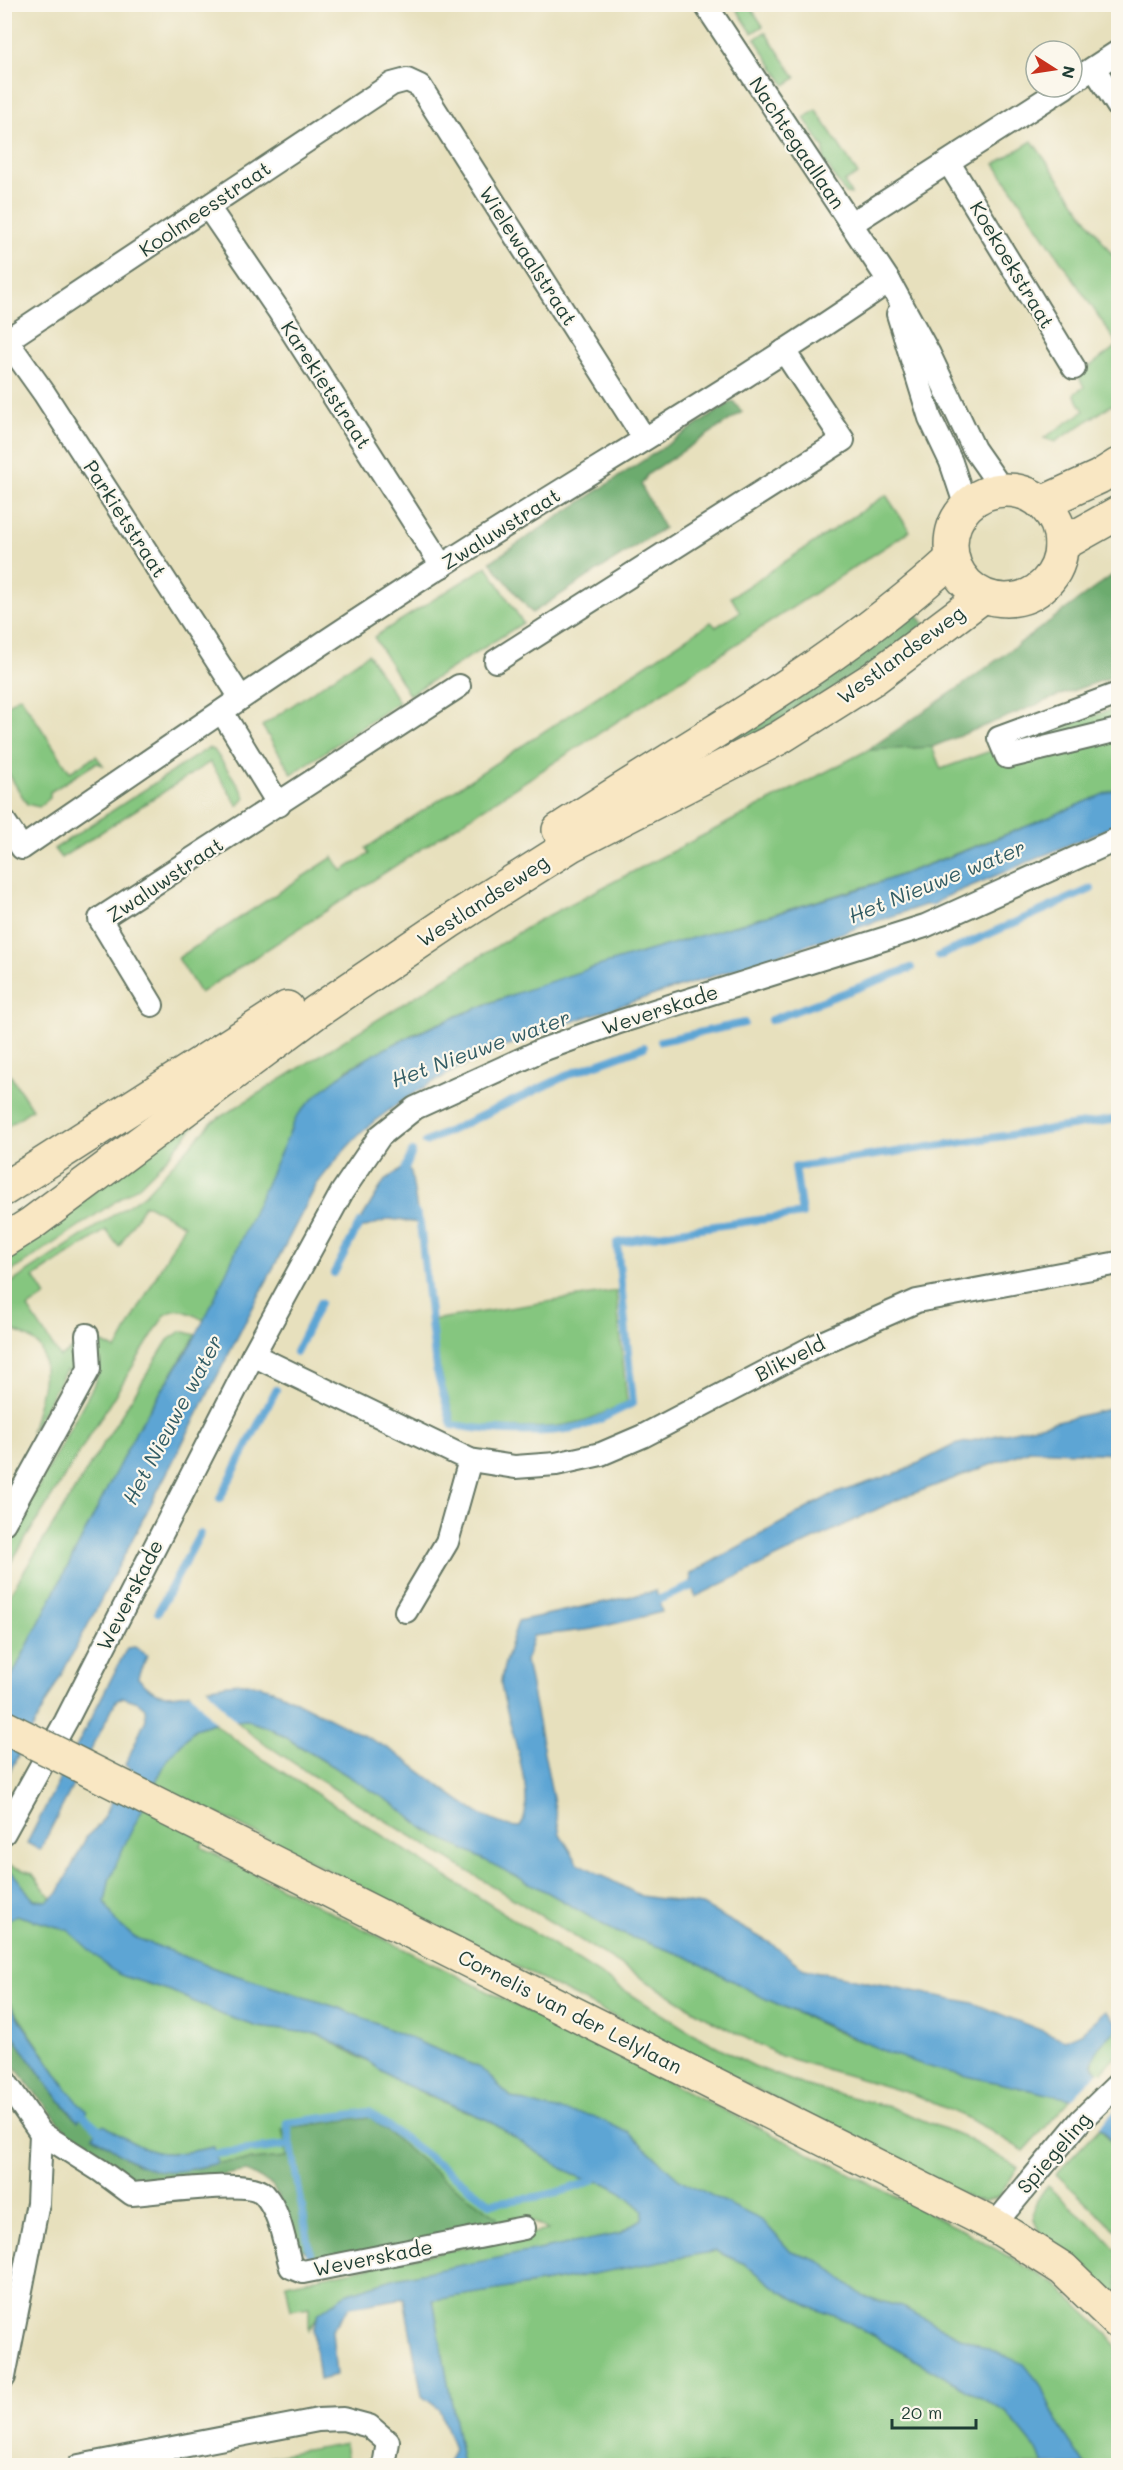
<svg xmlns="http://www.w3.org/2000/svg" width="1123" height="2470" font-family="Mali,sans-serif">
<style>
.green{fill:#85c67f;stroke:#52825a;stroke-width:1.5}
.forest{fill:#6cab6e;stroke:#467451;stroke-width:1.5}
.water{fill:#5da5d4;stroke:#3e7184;stroke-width:1.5}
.pier{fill:#e7e0bd}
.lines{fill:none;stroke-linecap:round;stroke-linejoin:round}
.stream{stroke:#5da5d4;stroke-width:8}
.street-casing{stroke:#657664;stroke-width:26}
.secondary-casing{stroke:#657664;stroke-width:36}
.street{stroke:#fff;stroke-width:22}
.secondary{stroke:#f9e7c3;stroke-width:33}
.secondary-bridge-casing{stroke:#657664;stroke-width:36;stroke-linecap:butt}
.secondary-bridge{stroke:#f9e7c3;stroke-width:33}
.labels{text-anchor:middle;stroke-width:4.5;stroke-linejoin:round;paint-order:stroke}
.street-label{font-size:20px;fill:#1f3d34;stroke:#fbf7ec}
.water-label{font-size:21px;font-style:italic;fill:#325c64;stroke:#fbf7ec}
</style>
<rect width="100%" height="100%" fill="#fbf7ec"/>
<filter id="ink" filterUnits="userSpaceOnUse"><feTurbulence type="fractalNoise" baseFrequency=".0167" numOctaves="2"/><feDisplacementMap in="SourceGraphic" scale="12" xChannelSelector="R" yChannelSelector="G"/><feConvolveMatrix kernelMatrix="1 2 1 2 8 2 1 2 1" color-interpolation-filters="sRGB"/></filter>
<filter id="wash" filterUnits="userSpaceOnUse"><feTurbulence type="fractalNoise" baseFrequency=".008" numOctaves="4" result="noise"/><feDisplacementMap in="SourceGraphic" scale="24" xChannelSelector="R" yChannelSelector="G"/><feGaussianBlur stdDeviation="1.35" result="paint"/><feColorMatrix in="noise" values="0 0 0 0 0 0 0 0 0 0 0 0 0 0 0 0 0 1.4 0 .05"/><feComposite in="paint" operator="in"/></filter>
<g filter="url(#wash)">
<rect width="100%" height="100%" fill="#e7e0bd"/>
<g class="green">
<polygon points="734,5 749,5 763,26 752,33"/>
<polygon points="765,32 796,78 785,85 755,39"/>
<polygon points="816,110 858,174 844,182 851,194 845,193 824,161 824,149 804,118"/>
<polygon points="1032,141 1118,263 1118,401 1055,442 1044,438 1084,411 1074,394 1084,387 1078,375 1118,345 995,164"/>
<polygon points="886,495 910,531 200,993 178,958 333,857 342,871 369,854 366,848 711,622 716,627 740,612 731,597"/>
<polygon points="487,566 523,623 409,695 374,637"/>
<polygon points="368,654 399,702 292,774 262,726"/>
<polygon points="20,696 70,772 96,756 103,765 96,763 50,792 50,798 39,807 27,804 5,768 5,706"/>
<polygon points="1118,707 1118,724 1007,746"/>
<path d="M1118 734V788L1043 820 887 880 586 970 494 1001 411 1035 347 1069 204 1320C189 1313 179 1305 164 1316L5 1572V1547L96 1381C101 1366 100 1355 97 1340L116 1350 184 1225 148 1205H144L119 1247 106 1230 34 1277 46 1296 28 1308 60 1357 78 1346 80 1355 77 1375 66 1370 31 1433C36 1411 53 1364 38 1345 30 1336 15 1331 5 1327V1287L145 1194 212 1122 534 923 868 750 932 747 941 769 996 749Z"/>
<polygon points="208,748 214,750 243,792 245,798 238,806 210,762 61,858 54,849"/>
<polygon points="5,1067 32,1109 5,1128 4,1128"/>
<polygon points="191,1116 197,1123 167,1158 140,1185 5,1276 4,1258 70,1210"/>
<path d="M616 1291 627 1402C614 1408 602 1414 589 1419 553 1432 492 1428 455 1423L439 1367 433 1320Z"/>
<polygon points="181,1331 196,1335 138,1428 5,1690 5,1602 168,1340"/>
<polygon points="235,1720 246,1720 271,1729 394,1804 426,1830 549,1893 614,1931 688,1957 762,1997 846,2036 935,2069 1071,2099 1024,2151 974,2121 915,2095 781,2056 707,2018 310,1774 251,1734"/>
<polygon points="213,1723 259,1757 690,2032 754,2066 803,2085 890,2107 962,2136 1018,2167 999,2197 984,2201 971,2199 218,1814 201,1847 970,2234 1057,2285 1108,2335 1118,2350 1118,2465 1085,2465 1058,2424 1040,2384 960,2337 904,2308 863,2296 819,2261 791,2252 763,2221 680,2180 629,2133 512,2098 480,2068 339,2008 219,1970 134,1937 116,1922 105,1902 109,1881 124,1845 168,1758 195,1729"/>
<path d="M5 1864 32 1873 51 1898 47 1901 34 1900C25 1891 20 1879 10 1871L5 1875Z"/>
<path d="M16 1915 68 1930 123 1976 171 1991 223 2015 258 2027 318 2034 430 2097 490 2121 558 2166 582 2178 605 2183 622 2192 643 2210 642 2219 619 2234 391 2280 319 2313 309 2330V2307L291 2310 286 2284 548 2230 527 2219 500 2226 496 2216 443 2179 370 2117 283 2129 288 2157 217 2163 213 2147C157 2159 151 2155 104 2125L98 2130 82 2116 86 2112 67 2089 5 1996 4 1923Z"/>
<path d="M1118 2028V2054L1100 2074C1081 2057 1106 2040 1118 2028Z"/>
<polygon points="1100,2128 1118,2151 1118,2232 1056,2174"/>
<path d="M1047 2186 1099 2231 1118 2252V2297L1044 2239C1028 2216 1031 2207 1047 2186Z"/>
<polygon points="716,2251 745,2264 780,2291 811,2307 845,2320 1006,2412 1037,2450 1044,2465 463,2465 433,2300 566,2279"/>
<polygon points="345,2443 348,2465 221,2465"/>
</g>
<g class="forest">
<polygon points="733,401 742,412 648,474 641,485 664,528 532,613 490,562"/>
<polygon points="1118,571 1118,675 1066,693 932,747 868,750 964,684"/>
<polygon points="912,607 926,626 795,718 676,782 670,771"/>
<path d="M4 2024C29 2056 49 2092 78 2121L82 2116 98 2130 93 2136 136 2164 194 2169 217 2163 287 2157 282 2129 370 2117 443 2179 496 2216 500 2226 324 2261 309 2255 295 2243 282 2204 272 2185 247 2171 163 2185 130 2179 104 2166 62 2126 5 2055Z"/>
</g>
<g class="water">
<path d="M1118 788V824L945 897 933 905H925C847 931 770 958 692 983 583 1018 467 1049 376 1120 353 1138 335 1161 317 1184L90 1621 5 1780V1690L138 1428 191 1345 209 1310 297 1116C341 1064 398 1041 460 1015 568 971 681 942 792 909 824 899 856 891 887 880 965 852 1042 821 1118 788Z"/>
<polygon points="405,1167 411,1172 419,1223 390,1219 354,1231 385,1180"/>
<polygon points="1118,1407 1118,1465 1116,1454 1030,1450 894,1501 695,1597 690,1574 831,1495 905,1470 954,1445"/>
<path d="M656 1591 662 1612 593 1629 533 1636 526 1661 560 1834 578 1863 641 1896 702 1905 772 1944 804 1969 973 2003 1065 2040 1081 2033 1106 2011 1118 2023V2028L1099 2047 1092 2062 1094 2068 1118 2093V2151L1106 2134 1071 2099 935 2069 886 2052 762 1997 688 1957 614 1931 549 1893 426 1830 394 1804 272 1729 246 1720 213 1723 195 1729 168 1758 124 1846 109 1881 105 1902 116 1922 134 1937 219 1970 339 2008 480 2068 512 2098 546 2108 593 2116 629 2133 680 2180 763 2221 791 2252 819 2261 863 2296 904 2308 960 2337 1024 2364 1040 2384 1058 2424 1085 2465H1044L1037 2450 1006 2412 845 2320 811 2307 780 2291 745 2264 716 2251 566 2279 433 2300 463 2465H447L454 2449 439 2409 422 2396 404 2298 350 2307 332 2330 336 2376 319 2380 313 2330 319 2313 345 2294 396 2278 619 2234 642 2219 643 2210 622 2192 605 2183 582 2178 558 2166 490 2121 399 2082 355 2053 318 2034 258 2027 223 2015 171 1991 123 1976 110 1969 68 1930 16 1915 5 1923V1875L10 1871C20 1879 25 1891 34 1900L47 1901 58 1893 87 1836 99 1825 130 1769 125 1765 146 1719 145 1708 138 1702 123 1697 116 1701 40 1850 27 1843 127 1648 135 1647 147 1655C145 1664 139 1669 138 1678 144 1684 152 1693 160 1694 183 1699 217 1681 245 1683 262 1684 277 1691 292 1699 324 1716 357 1731 389 1749 423 1769 481 1828 520 1827 540 1799 505 1719 501 1684 500 1672 514 1635 518 1621Z"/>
<polygon points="4,1997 67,2089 87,2112 78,2121 50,2088 5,2024"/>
<path d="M104 2125C151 2155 158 2159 214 2147L217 2163C155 2180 143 2170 93 2135Z"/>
</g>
<g class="pier">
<polygon points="204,1684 227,1712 238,1723 218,1725 209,1716 188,1689"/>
<polygon points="1100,2070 1118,2088 1118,2107 1097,2129 1069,2102"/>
</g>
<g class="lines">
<g class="stream">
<polyline points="939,956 1091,889"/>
<polyline points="771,1020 911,968"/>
<polyline points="661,1041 744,1023"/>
<polyline points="426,1142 572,1073 644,1047"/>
<polyline points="402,1177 412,1152"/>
<path d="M416 1213 420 1223 436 1368 452 1425C491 1431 554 1437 591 1423 605 1418 619 1409 633 1403L617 1243 686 1230 802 1214 795 1167 1118 1119"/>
<polyline points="334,1273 360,1223"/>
<polyline points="296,1352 320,1303"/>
<polyline points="220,1498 276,1390"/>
<polyline points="650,1603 702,1582"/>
<polyline points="158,1612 200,1534"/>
<polyline points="76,2109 107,2137"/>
<polyline points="207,2155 290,2145"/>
<path d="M310 2253 287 2123 369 2112 490 2203C526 2199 560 2195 593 2180"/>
</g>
</g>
</g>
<g filter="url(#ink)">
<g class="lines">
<g class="street-casing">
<g id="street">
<polyline points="705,4 889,281 929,354 974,449 1002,489"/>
<polyline points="1094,68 1118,106"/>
<polyline points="1072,82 1118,52"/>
<polyline points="949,163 1074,368"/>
<polyline points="208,207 279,311 442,566"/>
<polyline points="851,224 1065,87"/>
<polyline points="898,314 930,418 951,462 966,507"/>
<polyline points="7,341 44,393 241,698"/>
<polyline points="4,342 392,84 407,80 420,86 644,438"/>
<polyline points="496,661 843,440 784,351"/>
<polyline points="1118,694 999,738 1007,757 1118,730"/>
<polyline points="222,712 279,805"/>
<path d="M4 821 22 848C162 752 302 655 446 563 593 469 745 381 889 281"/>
<polyline points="152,1005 100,919 459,686"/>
<polyline points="253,1355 470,1460 515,1467 556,1464 601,1454 643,1436 815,1346 917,1301 1118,1263"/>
<polyline points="4,1523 89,1369 87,1335"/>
<polyline points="406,1611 447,1542 470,1460"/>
<polyline points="4,1833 66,1721 253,1355 342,1192 380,1136 415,1108 542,1050 619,1022 925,926 1118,839"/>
<path d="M4 2080 41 2133 101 2171 132 2194C156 2193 249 2178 264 2194 281 2213 284 2243 291 2267L303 2272 524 2228"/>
<polyline points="994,2225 1081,2120 1118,2084"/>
<polyline points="4,2377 38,2203 41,2133"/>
<polyline points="79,2466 318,2420 343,2419 369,2426 388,2442 384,2466"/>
</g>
</g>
<g class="secondary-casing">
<g id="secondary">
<circle cx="1006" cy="545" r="55"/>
<polyline points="1042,503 1099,477 1118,465"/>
<polyline points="1061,545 1118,513"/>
<path d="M559 830C692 743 834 667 952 559"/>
<polyline points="4,1189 287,1008"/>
<polyline points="4,1241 31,1224 316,1012 449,922 571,845 779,738 874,678 983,596"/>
<polyline points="227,1839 994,2225 1063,2269 1118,2322"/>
</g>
</g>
<use href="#street" class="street"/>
<use href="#secondary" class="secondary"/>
<g class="secondary-bridge-casing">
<polyline id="secondary-bridge" points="4,1727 227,1839"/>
</g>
<use href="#secondary-bridge" class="secondary-bridge"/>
</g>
</g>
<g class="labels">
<g class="street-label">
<text transform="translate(797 143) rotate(56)" y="7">Nachtegaallaan</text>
<text transform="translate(205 209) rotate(-34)" y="7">Koolmeesstraat</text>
<text transform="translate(528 256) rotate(57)" y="7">Wielewaalstraat</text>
<text transform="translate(1012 265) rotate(59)" y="7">Koekoekstraat</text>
<text transform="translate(326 385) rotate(57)" y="7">Karekietstraat</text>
<text transform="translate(125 519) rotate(57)" y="7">Parkietstraat</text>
<text transform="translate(501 529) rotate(-32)" y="7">Zwaluwstraat</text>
<text transform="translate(901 655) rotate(-36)" y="7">Westlandseweg</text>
<text transform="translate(165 880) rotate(-34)" y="7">Zwaluwstraat</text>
<text transform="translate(483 901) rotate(-33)" y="7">Westlandseweg</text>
<text transform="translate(660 1010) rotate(-18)" y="7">Weverskade</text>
<text transform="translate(790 1359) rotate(-27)" y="7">Blikveld</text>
<text transform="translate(130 1595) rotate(-63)" y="7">Weverskade</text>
<text transform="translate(570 2012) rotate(27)" y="7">Cornelis van der Lelylaan</text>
<text transform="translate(1054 2153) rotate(-49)" y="7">Spiegeling</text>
<text transform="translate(373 2258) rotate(-11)" y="7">Weverskade</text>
</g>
<g class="water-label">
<text transform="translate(937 882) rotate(-22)" y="7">Het Nieuwe water</text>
<text transform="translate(481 1049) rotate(-20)" y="7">Het Nieuwe water</text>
<text transform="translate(173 1420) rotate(-62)" y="7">Het Nieuwe water</text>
</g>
</g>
<rect width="1123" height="2470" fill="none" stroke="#fbf7ec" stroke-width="24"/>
<g transform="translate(1054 69) rotate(102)"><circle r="28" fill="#fbf7ec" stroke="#a3ada2" stroke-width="1.5"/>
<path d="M0-4.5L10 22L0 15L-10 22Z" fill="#c8321e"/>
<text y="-9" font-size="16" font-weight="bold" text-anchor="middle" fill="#1f3d34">N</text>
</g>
<path d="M892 2419v9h84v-9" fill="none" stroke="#1f3d34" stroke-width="3"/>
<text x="901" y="2419" font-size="18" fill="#1f3d34" stroke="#fbf7ec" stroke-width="4.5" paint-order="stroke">20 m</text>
</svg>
